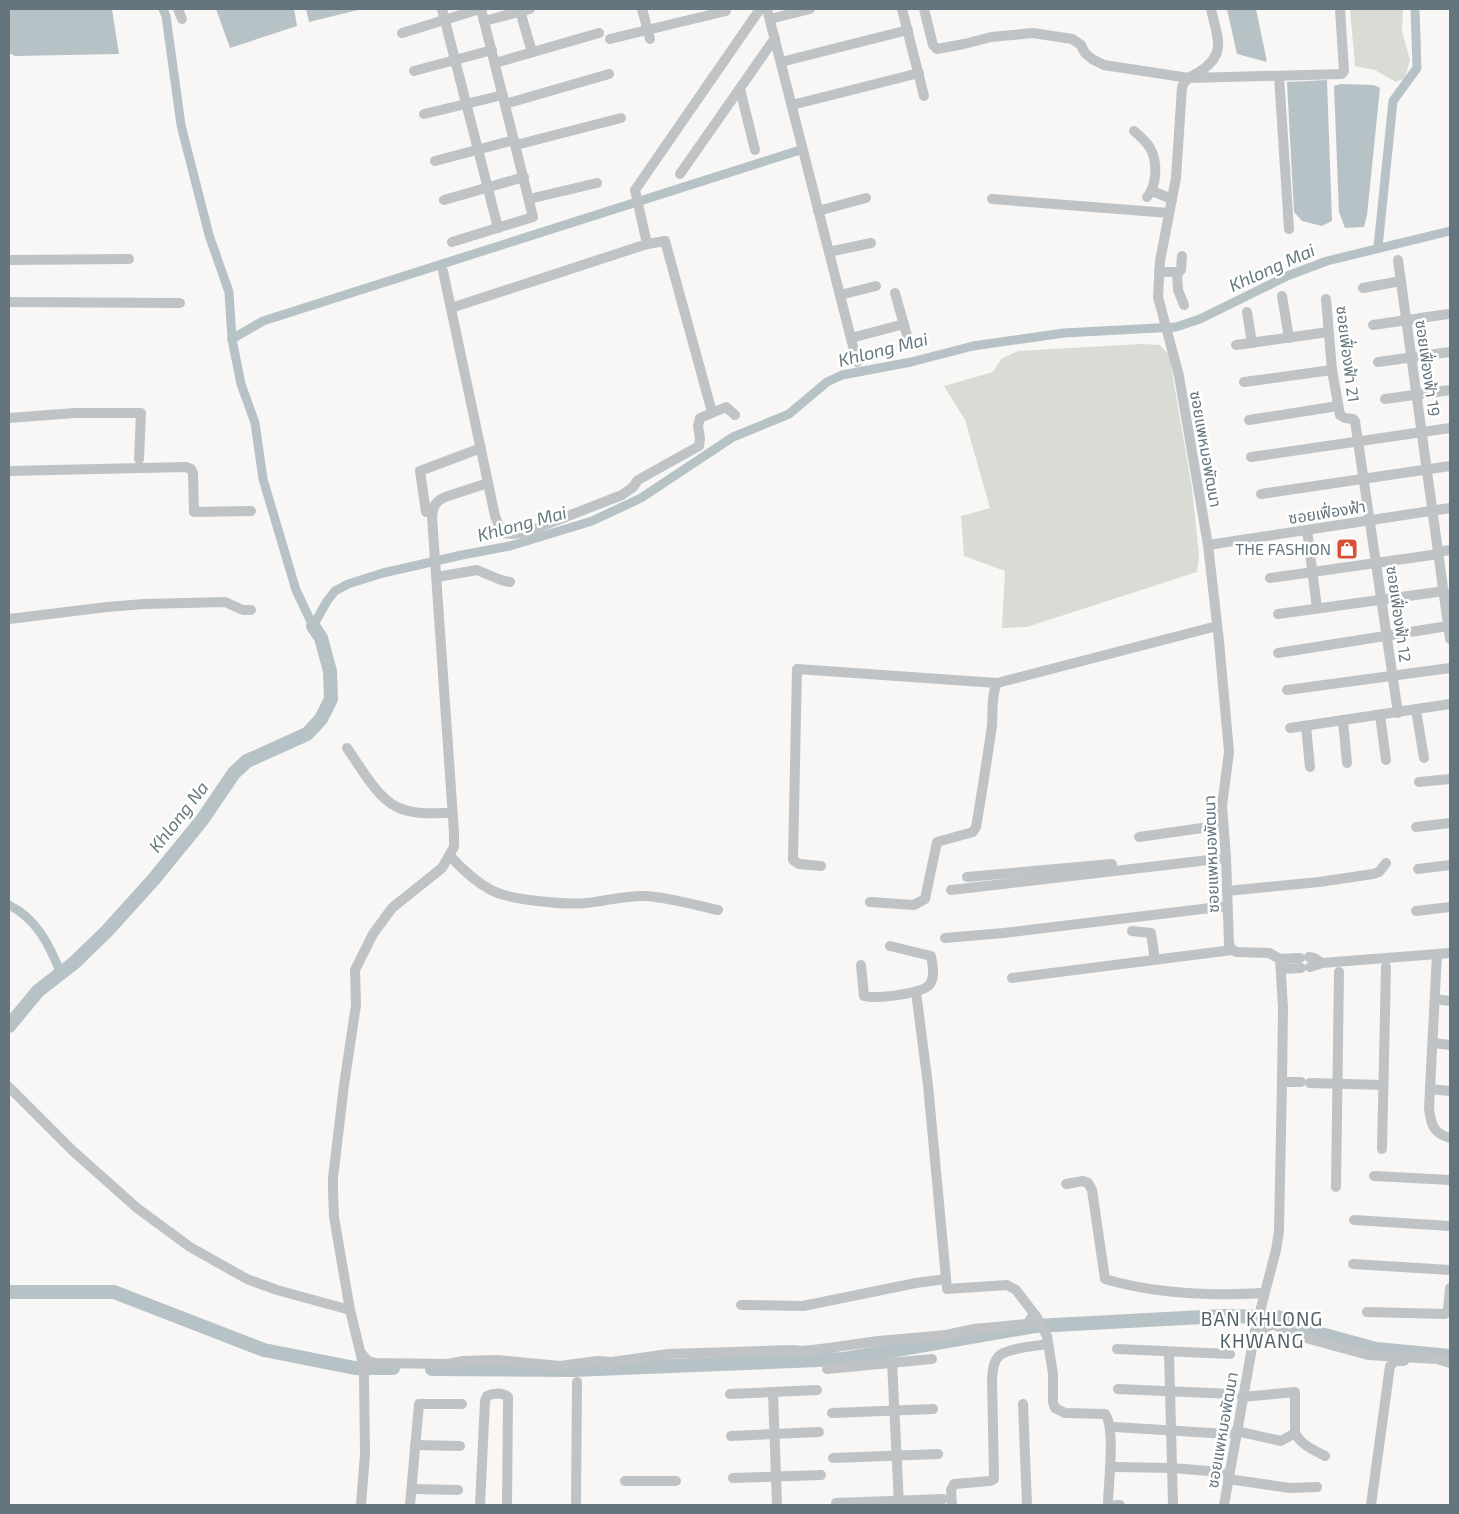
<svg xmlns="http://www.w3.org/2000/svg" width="1459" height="1514" font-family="'Exo 2','Noto Sans Thai',sans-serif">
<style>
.green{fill:#d8dcd4}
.water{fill:#b6c2c6}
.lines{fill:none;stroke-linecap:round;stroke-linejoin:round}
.canal{stroke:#b6c2c6;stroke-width:9}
.river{stroke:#b6c2c6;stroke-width:14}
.minor{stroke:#bfc3c6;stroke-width:10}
.labels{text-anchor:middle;stroke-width:5;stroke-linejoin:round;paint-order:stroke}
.street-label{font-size:16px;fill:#65757e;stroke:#fff}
.poi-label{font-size:16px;fill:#65757e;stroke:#fff;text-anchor:end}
.water-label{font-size:18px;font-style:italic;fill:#657a7f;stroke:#fff}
.quarter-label{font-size:19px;letter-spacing:1px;fill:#566269;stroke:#fff}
</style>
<rect width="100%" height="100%" fill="#f8f7f5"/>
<g class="green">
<polygon points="1350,9 1403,9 1402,31 1410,60 1405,78 1396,82 1375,70 1355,66"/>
<polygon points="1142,344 1160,345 1169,355 1192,488 1199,555 1197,572 1027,627 1002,628 1005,571 964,556 961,516 990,508 965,420 944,386 993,372 1001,359 1018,351"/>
</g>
<g class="water">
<polygon points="9,9 112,9 119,54 15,56 9,53"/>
<polygon points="216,9 294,9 297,26 230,48"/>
<polygon points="306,9 362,9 309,22"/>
<polygon points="1227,9 1256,9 1267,62 1237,54"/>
<polygon points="1327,80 1332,221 1322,226 1302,221 1294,212 1287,82"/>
<polygon points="1340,84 1374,85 1380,88 1367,215 1364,227 1345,228 1339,212 1334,86"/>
</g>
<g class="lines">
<g class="canal">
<polyline points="163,9 166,16 181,125 209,235 229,292 232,339 241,384 255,423 263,479 296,590 313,626 327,601 335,591 348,584 383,573 462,555 510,546 592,521 641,498 733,437 789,414 827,382 842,375 911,362 973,346 1064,333 1176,327 1200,319 1287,276 1327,261 1450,231"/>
<polyline points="1378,247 1393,101 1417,68 1415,9"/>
<polyline points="232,339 263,321 797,151"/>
<path d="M9 905C37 919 50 946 61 974"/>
</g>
<g class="river">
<polyline points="9,1026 38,991 74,963 107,931 154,879 202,820 234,773 247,761 307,734 321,719 331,699 330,671 321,638 313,626"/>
<polyline points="9,1292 114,1292 264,1350 355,1368 393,1368"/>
<polyline points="432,1369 573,1370 844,1359 1035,1326 1222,1316 1278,1317 1321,1334 1376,1349 1450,1356"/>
</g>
<g class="minor">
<polyline points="178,9 182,19"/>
<polyline points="442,9 498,228"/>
<polyline points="642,9 650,39"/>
<polyline points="767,9 857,362"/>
<polyline points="902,9 924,96"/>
<polyline points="924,9 933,45 937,49 964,44 991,37 1033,33 1072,39 1081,45 1085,53 1092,59 1104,65 1189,78 1342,74 1344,71 1340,9"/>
<path d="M1211 9C1217 37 1228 54 1199 72 1192 76 1185 79 1182 87L1176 178 1160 261 1158 297 1179 376 1208 545 1219 641 1229 752 1222 806 1226 858 1229 944 1232 950 1237 952 1269 953 1280 959 1283 1008 1282 1082 1279 1231 1276 1250 1255 1331 1224 1505"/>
<polyline points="520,11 532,52"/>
<polyline points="770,19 810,9"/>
<polyline points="484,21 530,9"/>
<polyline points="402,33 480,9"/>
<polyline points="610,39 726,11"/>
<polyline points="781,62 908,30"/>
<polyline points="495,63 599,33"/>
<polyline points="414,71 492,50"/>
<polyline points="1279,76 1289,229"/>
<polyline points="740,89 755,150"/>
<polyline points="505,104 609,74"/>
<polyline points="792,105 919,73"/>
<polyline points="424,114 503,95"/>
<path d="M1134 131C1140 136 1146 141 1150 148 1158 161 1157 186 1147 197"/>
<polyline points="516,145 621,118"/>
<polyline points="435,161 514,140"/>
<polyline points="680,174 775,38"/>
<polyline points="1152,191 1172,199"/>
<polyline points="529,199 597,183"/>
<polyline points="992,199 1169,213"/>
<polyline points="444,200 524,177"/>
<polyline points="818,211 866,198"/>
<polyline points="452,242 533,217 481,9"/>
<polyline points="647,244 635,190 760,9"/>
<polyline points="829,252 871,243"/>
<polyline points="9,260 129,259"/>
<polyline points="1398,260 1450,639"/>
<polyline points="443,271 488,483"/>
<polyline points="1159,272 1179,272 1181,270 1182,256"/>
<polyline points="1177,273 1178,290 1184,305"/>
<polyline points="1363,288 1401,281"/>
<polyline points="895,293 910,346"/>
<polyline points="840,295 876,286"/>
<polyline points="1282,296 1289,338"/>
<polyline points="1326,299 1332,370 1340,415 1345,418 1353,419 1355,421 1398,713"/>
<polyline points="9,302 180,303"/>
<polyline points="451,308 647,244 665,241 712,412"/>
<polyline points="1247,312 1252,343"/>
<polyline points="1373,325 1448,314"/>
<polyline points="851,338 904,324"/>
<polyline points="1236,345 1328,332"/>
<polyline points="1378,362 1450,352"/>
<polyline points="1244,382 1332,370"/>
<polyline points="1385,399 1450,390"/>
<polyline points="9,418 75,413 141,413 139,459"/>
<polyline points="1249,420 1338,406"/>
<polyline points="1251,457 1450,428"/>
<polyline points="9,471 186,467 191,469 193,473 194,512 251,511"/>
<polyline points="1261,494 1450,466"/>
<polyline points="426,512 420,471 481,448"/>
<polyline points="1307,530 1317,608"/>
<polyline points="1208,545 1450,508"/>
<polyline points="1443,551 1450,550"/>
<polyline points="437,577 477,570 501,580 510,582"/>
<polyline points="1270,578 1439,554"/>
<polyline points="1278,614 1444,591"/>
<polyline points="9,619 107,607 144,604 225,602 243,610 251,610"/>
<polyline points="1278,653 1448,626"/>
<polyline points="1287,690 1450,668"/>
<polyline points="1416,710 1424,758"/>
<polyline points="1380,715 1386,760"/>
<polyline points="1343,721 1347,763"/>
<polyline points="1306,726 1310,767"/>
<polyline points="1290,728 1450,704"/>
<path d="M347 748C360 766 377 798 397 807 413 815 434 813 452 813"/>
<polyline points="1419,782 1450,779"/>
<polyline points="1416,827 1450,823"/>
<polyline points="1139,837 1223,825"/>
<path d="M450 856C462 869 476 882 491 890 509 900 565 905 586 903 606 901 626 895 647 896 671 898 695 905 718 910"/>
<polyline points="821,866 799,864 793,860 797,669 997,683"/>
<polyline points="1418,869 1450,865"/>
<polyline points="967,877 1112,864"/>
<polyline points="951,890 1226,858"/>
<polyline points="1227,891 1319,882 1373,874 1379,872 1386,863"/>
<path d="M870 902 914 905 925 899 937 842 973 832 976 827C982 793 987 759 992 726 993 712 991 696 997 683L1217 626"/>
<polyline points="1416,911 1450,907"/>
<polyline points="1132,931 1151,933 1155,960"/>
<polyline points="945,938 1004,933 1227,906"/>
<path d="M1437 954 1429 1108C1431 1125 1433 1133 1450 1138"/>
<polyline points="1309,957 1314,958 1322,963"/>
<polyline points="1280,959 1300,958"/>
<path d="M861 965 864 996C876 999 924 994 930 984 935 977 933 965 931 956L890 946"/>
<polyline points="1310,967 1322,963 1450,953"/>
<polyline points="1281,969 1301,968"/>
<polyline points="1012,978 1232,950"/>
<path d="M916 992 928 1085 947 1289 1007 1285 1016 1290 1036 1316 1047 1336 1053 1374V1402L1055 1408 1065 1413 1105 1414C1116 1428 1108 1485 1108 1505"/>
<polyline points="1435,999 1450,1001"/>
<polyline points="1433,1043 1450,1045"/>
<polyline points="1282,1082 1301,1082"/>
<polyline points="1310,1083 1383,1085"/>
<polyline points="9,1087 73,1151 137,1208 190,1247 247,1279 277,1290 350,1310"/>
<polyline points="1430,1089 1450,1091"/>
<polyline points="1382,1149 1386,967"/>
<polyline points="1374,1176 1450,1180"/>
<path d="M1066 1184 1083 1181 1088 1183 1092 1190 1105 1279C1155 1294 1211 1296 1263 1293"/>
<polyline points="1336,1187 1339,972"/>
<polyline points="1354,1220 1450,1226"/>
<polyline points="1353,1264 1450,1270"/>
<polyline points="741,1305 803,1306 916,1283 946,1279"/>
<polyline points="1367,1312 1445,1314 1448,1310 1450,1288"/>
<polyline points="1254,1336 1272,1324 1302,1337 1368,1355 1437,1359 1450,1363"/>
<polyline points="1117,1349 1230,1354"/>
<polyline points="1169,1352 1173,1505"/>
<polyline points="361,1353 368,1361 376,1363 448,1364 463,1361 498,1360 560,1366 597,1361 612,1362 668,1354 791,1350 803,1351 829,1348 878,1341 946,1335 974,1329 1027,1324 1034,1314"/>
<polyline points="892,1362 899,1505"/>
<polyline points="827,1369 932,1359"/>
<polyline points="1118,1389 1232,1394"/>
<polyline points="773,1392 777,1505"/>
<polyline points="730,1394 817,1390"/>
<path d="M1242 1397 1295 1392V1433C1301 1445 1314 1450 1325 1456"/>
<polyline points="1023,1404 1027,1505"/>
<polyline points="832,1413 933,1409"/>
<polyline points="1115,1427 1227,1434"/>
<polyline points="1236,1431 1281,1441 1295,1433"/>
<polyline points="731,1436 819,1432"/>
<polyline points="415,1445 460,1446"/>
<polyline points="833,1458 938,1454"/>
<polyline points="1116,1467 1172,1468 1221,1472"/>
<polyline points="733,1478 821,1475"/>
<polyline points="1228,1479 1290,1488 1317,1487"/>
<polyline points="625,1481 676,1481"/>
<polyline points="412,1489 458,1490"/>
<polyline points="836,1503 943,1499"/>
<path d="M361 1505 365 1454 364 1376 361 1355 350 1310 334 1217 333 1191V1178L344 1085 356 1005 355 970 373 934 392 908 442 868 454 847V832L432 517C433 506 435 502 445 497L488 483 495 516 502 533 512 534 527 532 622 495 633 487 638 480 699 446 700 438 698 426 700 418 726 407 735 415"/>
<polyline points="410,1505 419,1404 462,1404"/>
<path d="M480 1505 485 1401 487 1396C493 1393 503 1392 508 1397L507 1505"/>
<polyline points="576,1505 577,1382"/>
<path d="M952 1505 951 1490 954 1484 990 1481 994 1479 992 1378C993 1370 993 1361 1000 1355 1010 1348 1035 1346 1048 1344"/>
<polyline points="1116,1505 1120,1505"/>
<polyline points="1371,1505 1390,1366 1395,1361 1404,1361"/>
</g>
</g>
<defs>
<g id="shop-square" transform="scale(1.125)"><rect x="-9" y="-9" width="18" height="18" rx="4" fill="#d55037" stroke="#fff"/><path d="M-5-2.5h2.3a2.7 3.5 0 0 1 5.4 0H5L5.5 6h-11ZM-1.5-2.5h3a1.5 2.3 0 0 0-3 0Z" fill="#fff"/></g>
</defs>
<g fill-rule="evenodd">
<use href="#shop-square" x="1347" y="549"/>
</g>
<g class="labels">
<g class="street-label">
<text transform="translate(1348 354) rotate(83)" y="6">ซอยเฟื่องฟ้า 21</text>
<text transform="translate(1428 368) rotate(82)" y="6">ซอยเฟื่องฟ้า 19</text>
<text transform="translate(1206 449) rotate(80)" y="6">ซอยแพหมอพัฒนา</text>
<text transform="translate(1327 512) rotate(-9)" y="6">ซอยเฟื่องฟ้า</text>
<text transform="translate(1399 614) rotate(82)" y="6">ซอยเฟื่องฟ้า 12</text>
<text transform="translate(1211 854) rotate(-92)" y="6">ซอยแพหมอพัฒนา</text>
<text transform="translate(1222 1430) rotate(-80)" y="6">ซอยแพหมอพัฒนา</text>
</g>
<g class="poi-label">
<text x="1331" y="555">THE FASHION</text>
</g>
<g class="water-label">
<text transform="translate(1272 268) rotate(-24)" y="6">Khlong Mai</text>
<text transform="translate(883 350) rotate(-14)" y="6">Khlong Mai</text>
<text transform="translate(522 524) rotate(-15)" y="6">Khlong Mai</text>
<text transform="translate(179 817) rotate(-52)" y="6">Khlong Na</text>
</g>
<g class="quarter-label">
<text x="1262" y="1326">BAN KHLONG<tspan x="1262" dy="22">KHWANG</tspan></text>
</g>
</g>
<rect width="1459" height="1514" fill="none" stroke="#65757e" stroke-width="20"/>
</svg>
